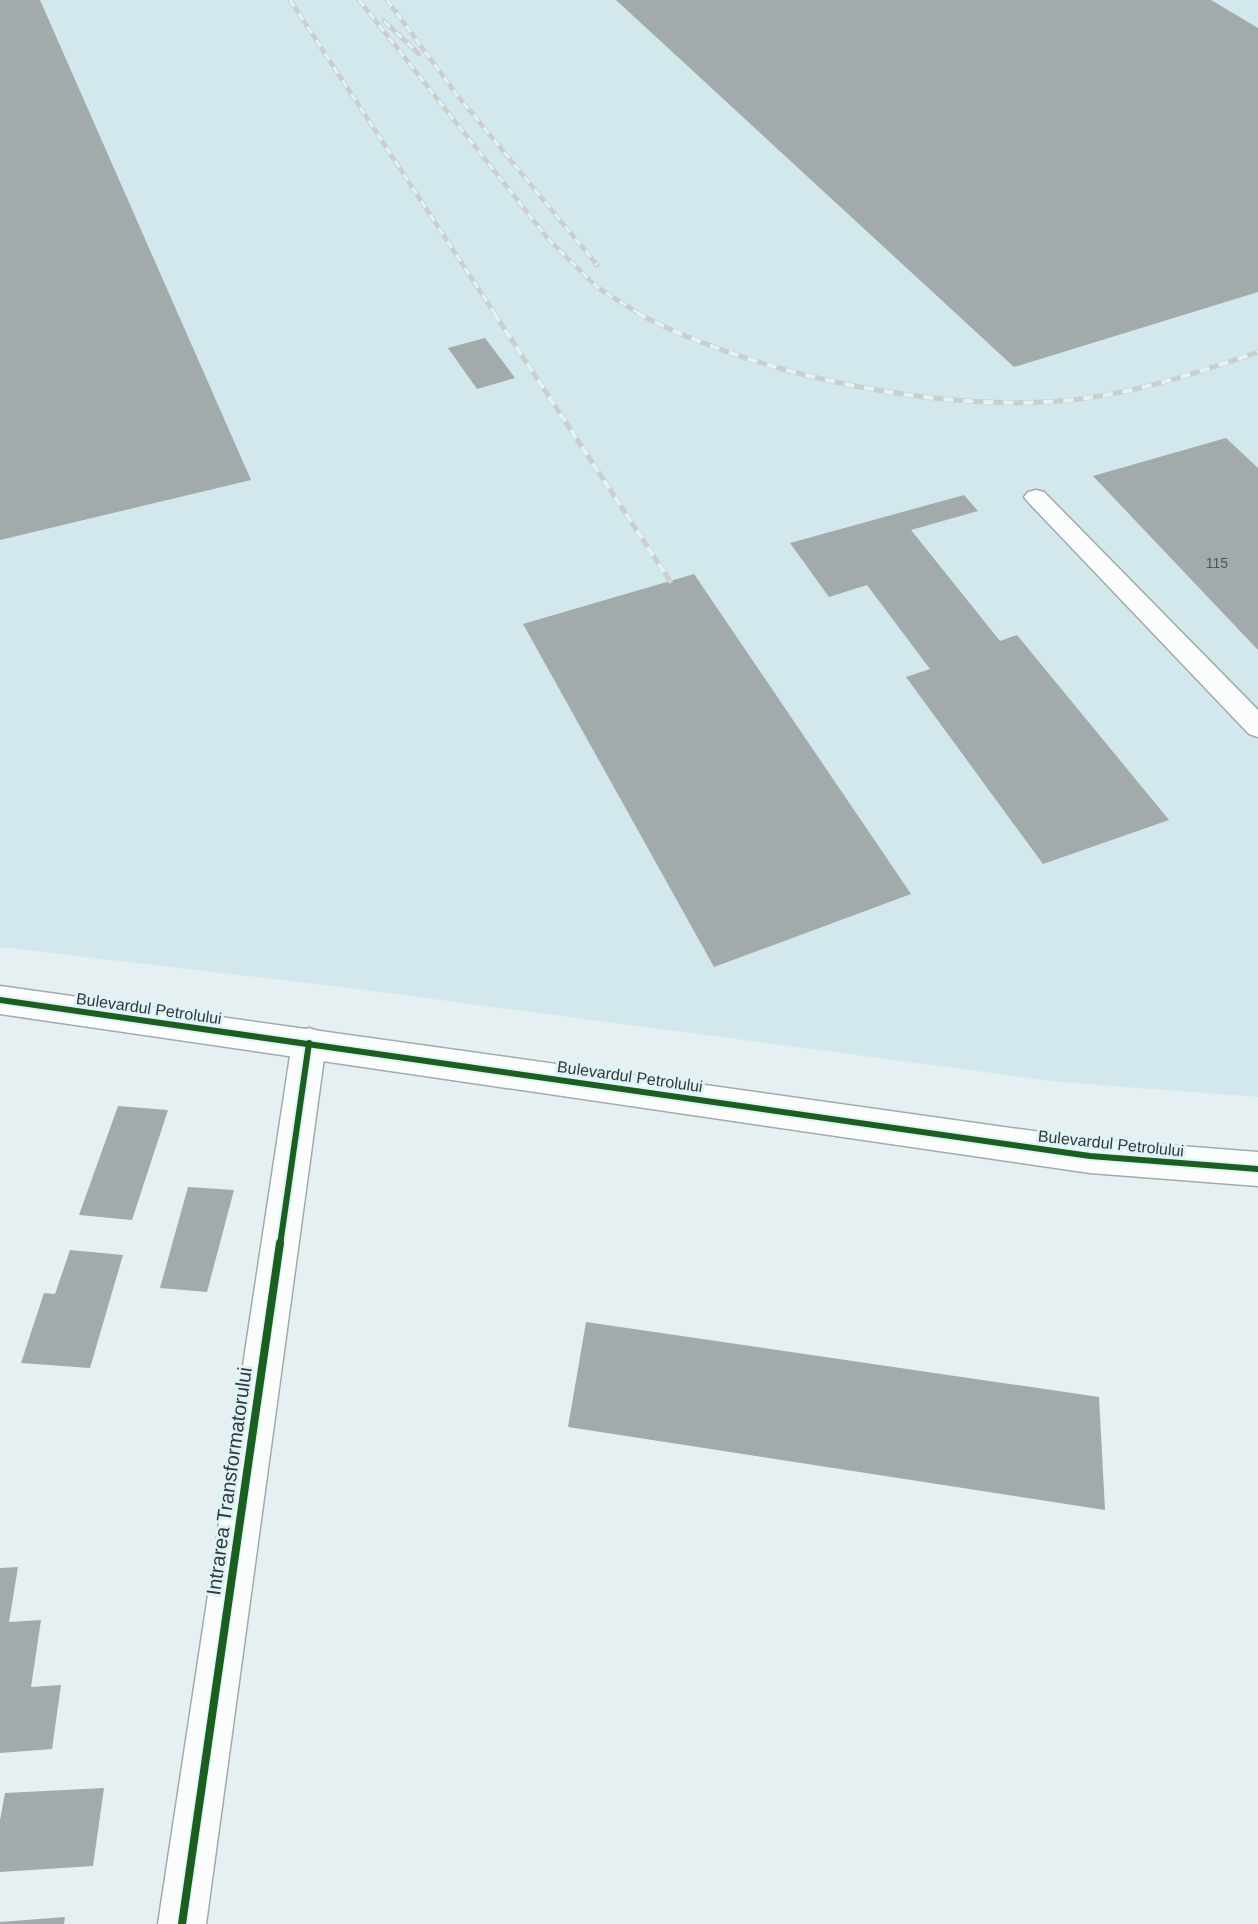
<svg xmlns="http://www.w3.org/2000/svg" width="1258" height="1924" font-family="Arial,sans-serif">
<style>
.built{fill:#d3e8ec}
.building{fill:#a2aaac}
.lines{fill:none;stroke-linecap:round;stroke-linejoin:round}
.service-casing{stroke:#a2aaab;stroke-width:3}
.minor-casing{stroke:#a2aaab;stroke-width:3}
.tertiary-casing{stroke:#a2aaab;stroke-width:3}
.service{fill:#fbfdfd;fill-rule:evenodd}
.minor{fill:#fbfdfd;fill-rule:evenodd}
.tertiary{fill:#fbfdfd;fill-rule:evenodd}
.rail-far1-casing{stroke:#cccece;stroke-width:4.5}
.rail-casing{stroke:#cccece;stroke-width:5}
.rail-far1{stroke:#e0f4f8;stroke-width:3;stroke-dasharray:8;stroke-linecap:butt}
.rail{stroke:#e0f4f8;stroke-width:4;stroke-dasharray:10;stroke-linecap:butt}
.cycleway-far1-casing{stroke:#e0f4f8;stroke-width:10}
.cycleway-casing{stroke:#e0f4f8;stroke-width:11}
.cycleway-far1{stroke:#1b5e20;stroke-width:6}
.cycleway{stroke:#1b5e20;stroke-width:8}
.labels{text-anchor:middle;stroke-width:6;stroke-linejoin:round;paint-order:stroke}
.number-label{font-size:14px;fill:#4e5557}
.street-label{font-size:16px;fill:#32393b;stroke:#e0f4f8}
.near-street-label{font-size:20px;fill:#32393b;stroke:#e0f4f8}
</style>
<rect width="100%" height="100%" fill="#e6f0f2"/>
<polygon class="built" points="0,0 1258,0 1258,1097 1059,1082 358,989 0,947"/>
<g class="building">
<polygon points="0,0 40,0 251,480 0,540"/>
<polygon points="616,0 1211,0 1258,28 1258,292 1014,367"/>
<polygon points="485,338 515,378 477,389 448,348"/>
<polygon points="1226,438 1258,468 1258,650 1093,476"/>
<polygon points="964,495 978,511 911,530 1000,641 1017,635 1169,820 1043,864 906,677 930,669 867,585 829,597 790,543"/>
<polygon points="694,574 911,894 714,967 523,624"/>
<polygon points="118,1106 168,1110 132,1220 79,1215"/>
<polygon points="188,1187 234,1190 207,1292 160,1288"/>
<polygon points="70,1250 123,1255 90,1368 21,1363 44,1293 55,1294"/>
<polygon points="586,1322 1099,1397 1105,1510 568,1427"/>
<polygon points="18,1567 9,1622 41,1620 31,1687 61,1685 52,1749 0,1753 0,1568"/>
<polygon points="104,1788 93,1866 0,1872 0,1820 5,1793"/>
<polygon points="65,1917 64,1924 0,1924 0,1922"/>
</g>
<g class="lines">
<g class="service-casing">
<polygon id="service" points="1036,490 1044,492 1258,710 1258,737 1249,734 1028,502 1024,497 1028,492"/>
</g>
<g class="minor-casing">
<polygon id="minor" points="309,1028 321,1032 326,1043 206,1924 158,1924 292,1043 297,1032"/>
</g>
<g class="tertiary-casing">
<polygon id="tertiary" points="0,986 1090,1139 1258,1152 1258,1186 1090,1173 0,1014"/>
</g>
<use href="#service" class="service"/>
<use href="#minor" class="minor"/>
<use href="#tertiary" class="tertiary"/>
<g class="rail-far1-casing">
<g id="rail-far1">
<polyline points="290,0 495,314"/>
<polyline points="359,0 549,240 598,288 640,314"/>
<polyline points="387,0 457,95 597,265"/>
<polyline points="384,21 419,54"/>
</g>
</g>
<g class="rail-casing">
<g id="rail">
<polyline points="494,313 670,581"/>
<path d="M637 313C755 376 954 417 1087 398 1146 390 1202 371 1258 352"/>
</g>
</g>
<use href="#rail-far1" class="rail-far1"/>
<use href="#rail" class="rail"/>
<g class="cycleway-far1-casing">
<g id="cycleway-far1">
<polyline points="0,1000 1090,1156 1258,1169"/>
<polyline points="280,1245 309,1043"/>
</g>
</g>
<g class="cycleway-casing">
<polyline id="cycleway" points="182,1924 280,1243"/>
</g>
<use href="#cycleway-far1" class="cycleway-far1"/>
<use href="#cycleway" class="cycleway"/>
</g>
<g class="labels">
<g class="number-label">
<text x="1217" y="568">115</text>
</g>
<g class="street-label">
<text transform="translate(149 1008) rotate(8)" y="6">Bulevardul Petrolului</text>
<text transform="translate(630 1076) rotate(8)" y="6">Bulevardul Petrolului</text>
<text transform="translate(1111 1143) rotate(6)" y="6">Bulevardul Petrolului</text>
</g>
<g class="near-street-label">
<text transform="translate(229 1481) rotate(-82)" y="7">Intrarea Transformatorului</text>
</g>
</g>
</svg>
